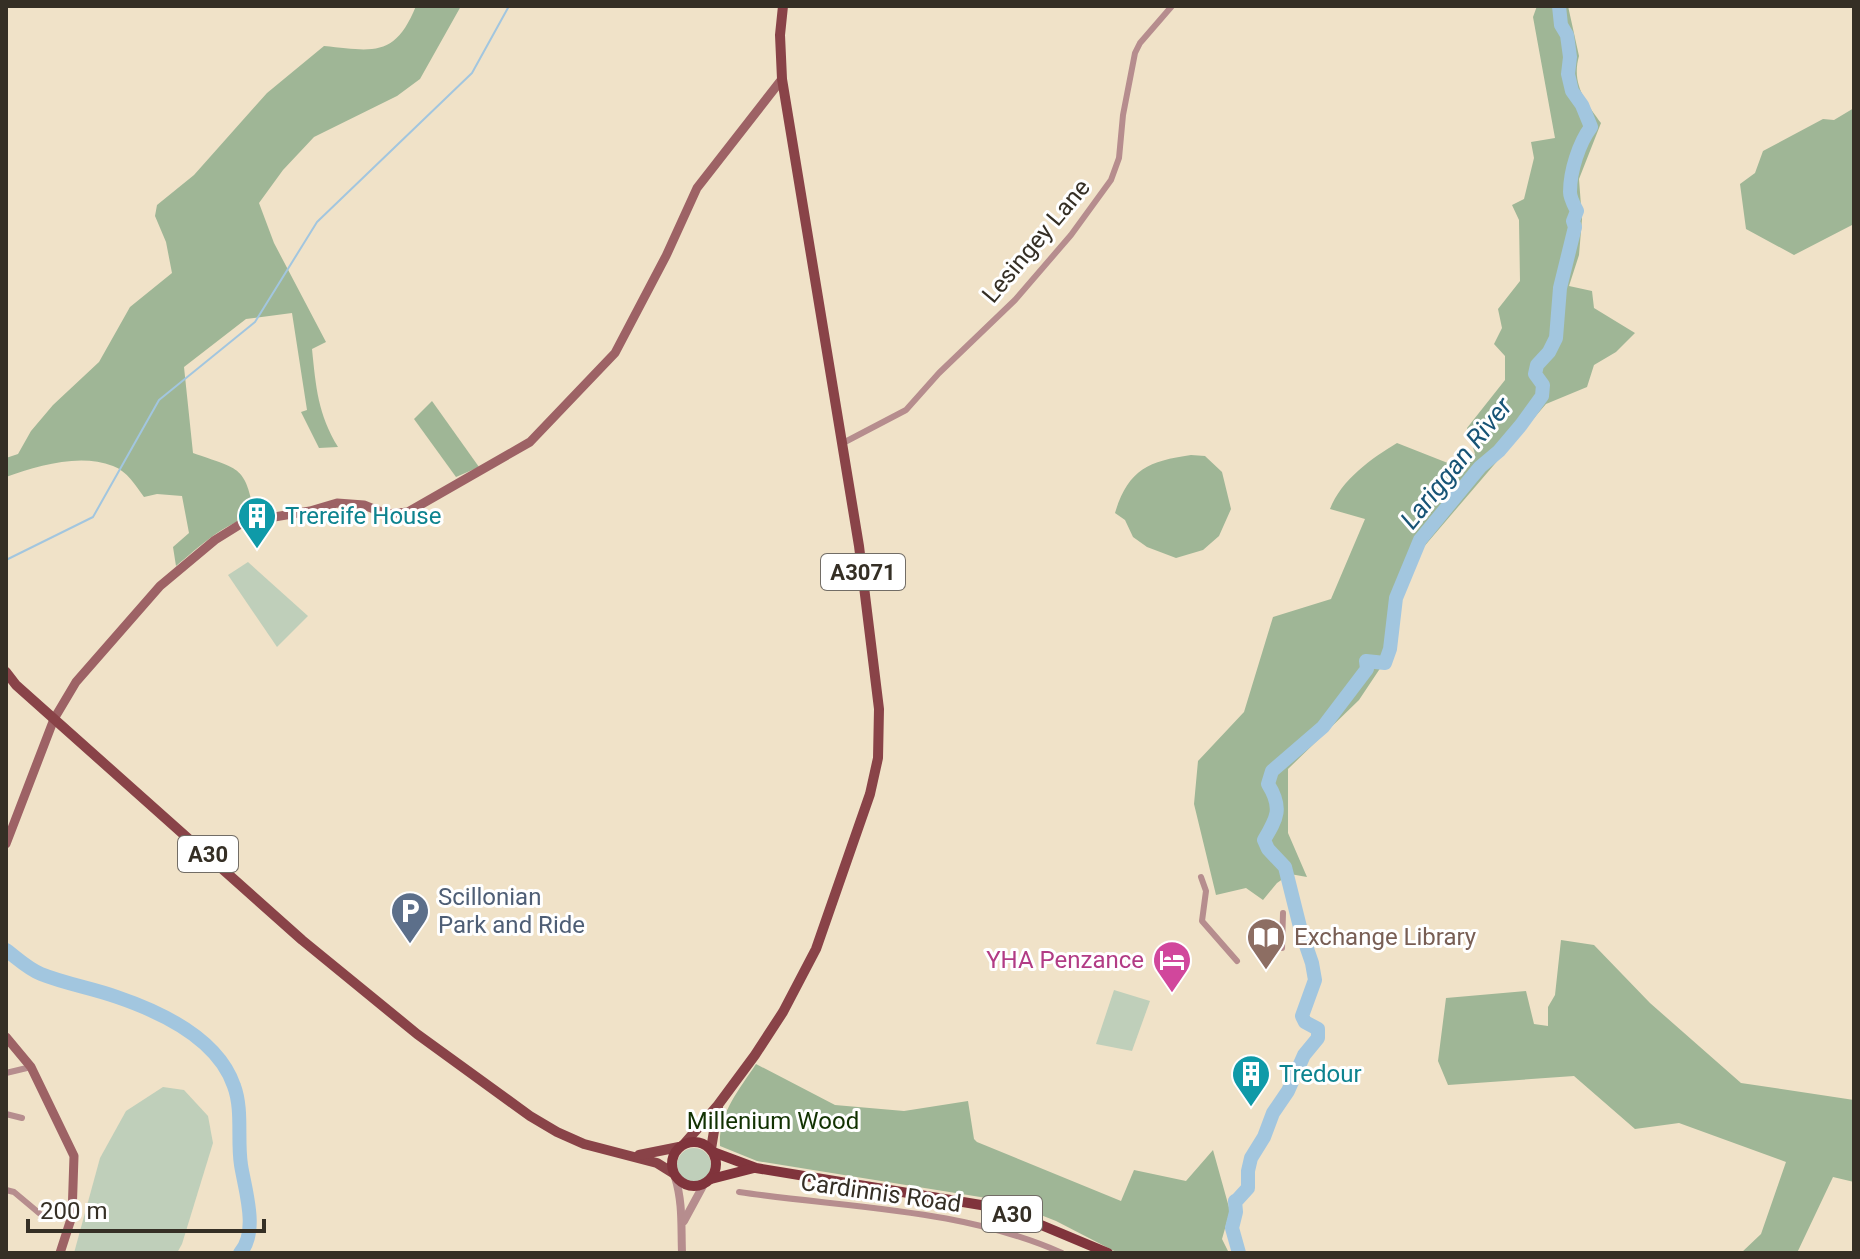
<svg xmlns="http://www.w3.org/2000/svg" width="1860" height="1259" font-family="Roboto,sans-serif">
<style>
.green{fill:#bfcfba}
.forest{fill:#9fb696}
.lines{fill:none;stroke-linecap:round;stroke-linejoin:round}
.stream{stroke:#a2c6df;stroke-width:2}
.river{stroke:#a2c6df;stroke-width:14}
.minor{stroke:#b68d8e;stroke-width:6}
.tertiary{stroke:#b68d8e;stroke-width:8}
.secondary{stroke:#9d6265;stroke-width:9}
.primary{stroke:#894348;stroke-width:10}
.trunk{stroke:#80343c;stroke-width:10}
.labels{text-anchor:middle;stroke-width:6;stroke-linejoin:round;paint-order:stroke}
.shield{fill:#fff;stroke:#726d66;stroke-width:2}
.shield-label{font-size:22px;font-weight:bold;fill:#352f25}
.street-label{font-size:24px;fill:#352f25;stroke:#fff}
.culture-label{font-size:24px;fill:#0d838f;stroke:#fff;text-anchor:start}
.service-label{font-size:24px;fill:#4e5e75;stroke:#fff;text-anchor:start}
.education-label{font-size:24px;fill:#785e54;stroke:#fff;text-anchor:start}
.hotel-label{font-size:24px;fill:#b23c85;stroke:#fff;text-anchor:end}
.park-label{font-size:24px;fill:#123202;stroke:#fff}
.water-label{font-size:26px;font-style:italic;fill:#175476;stroke:#fff}
</style>
<rect width="100%" height="100%" fill="#f0e2c8"/>
<g class="green">
<polygon points="248,562 308,616 277,647 228,575"/>
<polygon points="1114,990 1150,1001 1132,1051 1096,1044"/>
<polygon points="163,1087 184,1090 208,1116 213,1143 182,1244 177,1253 74,1253 100,1158 126,1111"/>
<circle cx="694" cy="1165" r="17"/>
</g>
<g class="forest">
<path d="M416 6H461L420 79 397 96 314 137 283 170 259 203 274 243 326 342 312 349C316 388 318 414 338 447L319 448 301 412 307 410 292 313 246 319 184 367 193 453C241 470 245 465 255 517 225 521 198 548 176 566L173 547 189 533 182 496 157 494 144 497C136 486 127 471 113 466 79 453 38 466 6 477V458L18 454 31 431 53 405 99 362 130 307 172 273 166 242 155 216 157 205 194 175 267 93 324 46C373 51 395 58 416 6Z"/>
<path d="M1537 6H1568L1579 56C1571 84 1586 102 1601 123L1579 179 1582 219 1579 255 1569 286 1592 291 1594 308 1635 333 1616 352 1594 365 1587 387 1546 404 1422 549 1401 599 1397 643 1359 700 1288 769V833L1307 877 1290 874 1277 883 1263 900 1246 888 1216 895 1194 804 1198 761 1244 712 1273 617 1331 599 1365 519 1330 509C1341 480 1372 458 1397 443L1463 469 1475 454 1467 428 1505 380V356L1494 344 1502 328 1498 309 1520 281 1519 220 1512 205 1524 199 1534 158 1531 142 1555 138 1533 17Z"/>
<polygon points="1854,108 1854,224 1794,255 1746,229 1740,184 1755,173 1763,151 1823,119 1834,120"/>
<polygon points="432,401 479,467 456,477 414,419"/>
<path d="M1191 455 1205 456 1222 472 1231 509 1219 536 1203 550 1176 558 1147 547 1133 537 1125 520 1115 513C1128 470 1148 461 1191 455Z"/>
<polygon points="1561,940 1594,945 1650,1003 1741,1083 1854,1100 1854,1182 1833,1177 1797,1253 1741,1253 1761,1234 1786,1162 1679,1123 1635,1129 1574,1076 1448,1085 1438,1061 1446,998 1526,991 1534,1024 1548,1026 1548,1007 1555,995"/>
<path d="M756 1064 835 1105 904 1111 968 1101 974 1139 977 1142 1121 1201 1134 1170 1186 1181 1213 1150 1230 1211 1222 1239 1229 1253H1118L1056 1221 1005 1201 757 1161 720 1146C718 1114 739 1090 756 1064Z"/>
</g>
<g class="lines">
<polyline class="stream" points="6,560 93,517 159,400 255,322 317,222 472,73 509,6"/>
<g class="river">
<path d="M6 950C17 958 28 969 41 974 66 984 92 988 117 997 161 1012 218 1039 234 1086 243 1110 237 1140 241 1165 245 1190 259 1232 240 1253"/>
<path d="M1238 1199 1248 1188V1171L1251 1158 1264 1137 1273 1113 1288 1091 1304 1055 1318 1038V1029L1305 1022 1302 1016 1315 980 1312 963 1301 931 1285 867 1268 849 1264 840C1277 818 1283 808 1268 784L1272 771 1323 727 1367 669 1366 661 1385 663 1390 649 1396 598 1420 540 1480 467 1499 451 1521 425 1542 396 1543 385 1535 374 1537 365 1549 352 1556 338 1560 288 1575 227 1573 221 1577 211C1574 205 1570 198 1570 192 1570 171 1579 143 1591 127L1582 105 1572 91 1568 74 1570 57 1567 35 1561 25 1559 6"/>
<polyline points="1235,1201 1236,1212 1232,1228 1239,1253"/>
</g>
<g class="minor">
<polyline points="843,443 906,410 939,373 1015,300 1071,235 1111,180 1119,158 1123,115 1135,53 1140,43 1172,6"/>
<polyline points="1201,877 1206,891 1202,921 1237,961"/>
<polyline points="1282,948 1283,913"/>
<polyline points="6,1073 31,1067"/>
<polyline points="6,1114 22,1118"/>
<polyline points="6,1190 14,1192 45,1218"/>
<path d="M739 1192C847 1208 961 1208 1062 1253"/>
</g>
<g class="tertiary">
<path d="M675 1177C683 1203 681 1226 682 1253"/>
<polyline points="684,1221 704,1184"/>
</g>
<g class="secondary">
<polyline points="6,844 54,719 76,682 160,586 215,540 244,522 310,511 337,503 364,505 386,514 408,512 530,442 615,353 666,256 697,188 782,79"/>
<polyline points="6,1037 31,1067 74,1156 72,1216 60,1253"/>
</g>
<g class="primary">
<polyline points="6,672 16,685 302,940 417,1034 530,1116 557,1132 584,1144 657,1163 673,1173"/>
<polyline points="685,1143 718,1105 755,1055 783,1012 816,949 870,794 878,758 879,709 859,546 782,79 780,35 783,6"/>
<polyline points="711,1149 718,1107"/>
<polyline points="639,1155 679,1147"/>
</g>
<g class="trunk">
<circle cx="694" cy="1164" r="22"/>
<polyline points="713,1152 756,1168 981,1205 1034,1222 1108,1253"/>
<polyline points="711,1179 754,1168"/>
</g>
</g>
<defs>
<g id="building-pin" transform="scale(2)"><path d="M0 17L-7.5 6A9.5 9.5 0 1 1 7.5 6Z" fill="#0f9aa8" stroke="#fff"/><path d="M-4-6H4V6H1V3H-1V6H-4ZM-2.5-4.3h1.7v1.8h-1.7ZM.8-4.3h1.7v1.8H.8ZM-2.5-1h1.7V.8h-1.7ZM.8-1h1.7V.8H.8Z" fill="#fff"/></g>
<g id="parking-pin" transform="scale(2)"><path d="M0 17L-7.5 6A9.5 9.5 0 1 1 7.5 6Z" fill="#5c6f8a" stroke="#fff"/><path d="M-3.5-5.5H1a3.5 3.5 0 0 1 0 7H-1V5.5H-3.5ZM-1-3.4V-.6H.8a1.4 1.4 0 0 0 0-2.8Z" fill="#fff"/></g>
<g id="library-pin" transform="scale(2)"><path d="M0 17L-7.5 6A9.5 9.5 0 1 1 7.5 6Z" fill="#8d6e63" stroke="#fff"/><path d="M-6-4Q-3-5.5-.7-3.5V5Q-3 3-6 4ZM6-4Q3-5.5 .7-3.5V5Q3 3 6 4Z" fill="#fff"/></g>
<g id="hotel-pin" transform="scale(2)"><path d="M0 17L-7.5 6A9.5 9.5 0 1 1 7.5 6Z" fill="#d1479c" stroke="#fff"/><path d="M-6-4.5h1.5V1H6V5H4.5V3h-9V5H-6ZM-4 0a1.8 1.8 0 1 1 3.6 0ZM.5 0V-2.5h3Q6-2.5 6 0Z" fill="#fff"/></g>
</defs>
<g fill-rule="evenodd">
<use href="#building-pin" x="257" y="516"/>
<use href="#parking-pin" x="410" y="911"/>
<use href="#library-pin" x="1266" y="937"/>
<use href="#hotel-pin" x="1172" y="960"/>
<use href="#building-pin" x="1251" y="1074"/>
</g>
<g class="labels">
<g class="shield">
<rect x="821" y="554" width="84" height="36" rx="6"/>
<rect x="178" y="836" width="60" height="36" rx="6"/>
<rect x="982" y="1196" width="60" height="36" rx="6"/>
</g>
<g class="shield-label">
<text x="863" y="580">A3071</text>
<text x="208" y="862">A30</text>
<text x="1012" y="1222">A30</text>
</g>
<g class="street-label">
<text transform="translate(1036 241) rotate(-50)" y="8">Lesingey Lane</text>
<text transform="translate(881 1193) rotate(8)" y="8">Cardinnis Road</text>
</g>
<g class="culture-label">
<text x="285" y="524">Trereife House</text>
<text x="1279" y="1082">Tredour</text>
</g>
<g class="service-label">
<text x="438" y="905">Scillonian<tspan x="438" dy="28">Park and Ride</tspan></text>
</g>
<g class="education-label">
<text x="1294" y="945">Exchange Library</text>
</g>
<g class="hotel-label">
<text x="1144" y="968">YHA Penzance</text>
</g>
<g class="park-label">
<text x="773" y="1129">Millenium Wood</text>
</g>
<g class="water-label">
<text transform="translate(1456 463) rotate(-51)" y="9">Lariggan River</text>
</g>
</g>
<rect width="1860" height="1259" fill="none" stroke="#352f25" stroke-width="16"/>
<path d="M28 1219v12h236v-12" fill="none" stroke="#352f25" stroke-width="4"/>
<text x="40" y="1219" font-size="24" fill="#352f25" stroke="#ffffff" stroke-width="6" paint-order="stroke">200 m</text>
</svg>
